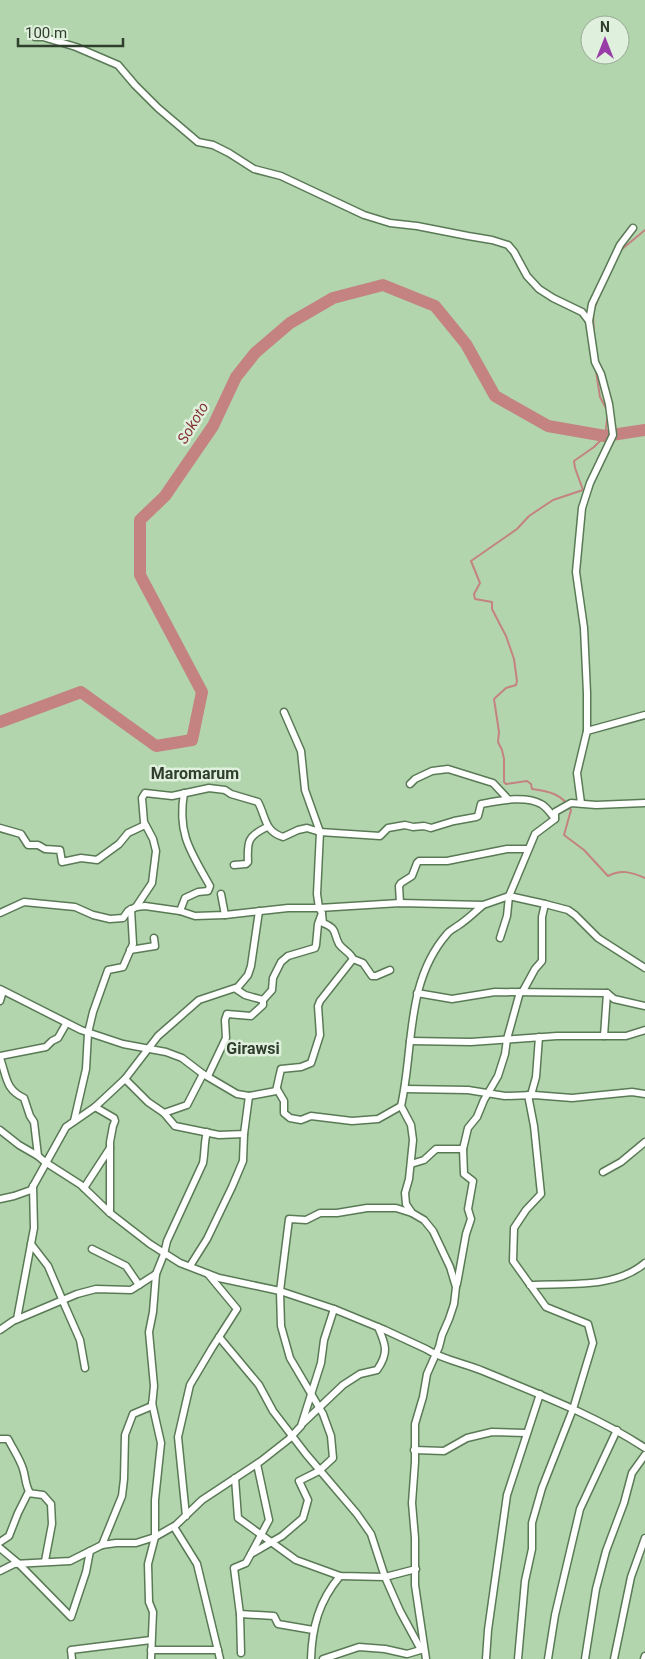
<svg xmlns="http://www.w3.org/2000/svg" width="645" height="1659" font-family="Roboto,sans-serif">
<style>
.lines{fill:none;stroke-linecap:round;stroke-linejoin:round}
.stream{stroke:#c48380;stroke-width:2}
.river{stroke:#c48380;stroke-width:12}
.minor-casing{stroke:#5a7a56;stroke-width:9}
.minor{stroke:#fff;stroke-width:6}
.labels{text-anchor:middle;stroke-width:5;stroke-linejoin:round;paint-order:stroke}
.water-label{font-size:15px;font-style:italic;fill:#853435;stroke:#dff0dc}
.quarter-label{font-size:16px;font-weight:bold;fill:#303e2e;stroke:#dff0dc}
</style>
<rect width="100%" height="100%" fill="#b2d5ae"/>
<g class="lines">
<g class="stream">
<polyline points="621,250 645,230"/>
<polyline points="594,336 593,312 599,297"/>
<path d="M596 371 600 397 608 412 605 436 594 447 574 461 575 468 583 490 553 500 529 516 517 529 471 561 480 583 474 594 475 599 492 602V609L506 636 514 659 517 681 516 685 506 688 494 699 499 732 498 742 502 750 504 759V782L506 784 527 781 531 784 532 789C548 791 563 794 571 810L564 835 584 850 608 876C621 869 631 872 645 878"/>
</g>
<polyline class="river" points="0,722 81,692 156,746 192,740 202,692 140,575 140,520 165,496 213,426 236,377 255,353 290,323 333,298 383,285 435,306 466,344 495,396 548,426 605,436 645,430"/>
<g class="minor-casing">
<g id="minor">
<polyline points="35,37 43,37 76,47 118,65 135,85 158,108 198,142 213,145 229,153 254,169 281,176 364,215 390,223 417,226 468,236 492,240 508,245 514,252 527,276 539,289 553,298 582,312 589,321"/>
<polyline points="587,731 645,715"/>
<polyline points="410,784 415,779 432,771 448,769 493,783 507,798"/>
<polyline points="581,803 577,773 587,731 587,693 584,628 576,572 582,508 590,483 613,435 609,404 601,374 595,362 589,321 592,304 604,279 620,245 633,228"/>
<polyline points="0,828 21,834 28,845 38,845 45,849 60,850 62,862 81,858 97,860 119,844 128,833 145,825"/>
<path d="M234 865 246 864 248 862C247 841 248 836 267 827"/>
<polyline points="221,894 225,915"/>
<polyline points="400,903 399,886 401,883 412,876 417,863 419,861 447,861 507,849 528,849"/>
<polyline points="545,904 568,910 575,915 598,938 645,968"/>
<path d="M136 907 152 883 156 851 153 839 144 822 142 798 145 793 172 796 209 788 225 790 231 794 258 802C266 817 264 831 283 837L298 830 307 828 320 832 380 836 388 828 405 825 413 827 424 826 431 828 454 821 476 817 478 816 481 804C498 801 525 795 541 804 547 807 551 814 555 819"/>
<path d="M180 911 185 898 198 892 208 891 210 886C191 852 177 834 184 793"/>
<polyline points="0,913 24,902 75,907 93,915 110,919 123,918 128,911 136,907 145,906 180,911 195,916 225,915 288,908 319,908 400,903 483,905 509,896 535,834 555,819 555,812 571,803 596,805 645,803"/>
<path d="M322 914 323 923C338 929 333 933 339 944 343 950 350 952 353 959L363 963 372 976H376L390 970"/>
<polyline points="500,938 507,916 509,896 545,904 542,917 542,961 535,969 523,991"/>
<polyline points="130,950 155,946 154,938"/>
<polyline points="0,989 81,1030 123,1044 166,1052 182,1058 203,1074 237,1094 249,1096 276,1091 281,1069 301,1067 311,1063 320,1035 318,1006 320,1001 353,959"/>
<polyline points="236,989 245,995 263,1000"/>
<polyline points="417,993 452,999 495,992 607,993 614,999 645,1006"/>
<polyline points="0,1001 3,991"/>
<polyline points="604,1036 607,993"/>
<polyline points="410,1041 471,1042 557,1036 626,1036 645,1030"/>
<polyline points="0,1056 46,1047 52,1041 58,1038 66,1024"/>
<path d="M0 1058C7 1077 5 1089 24 1098L30 1116 34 1122 38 1156"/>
<polyline points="208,1076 226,1038 225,1020 227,1014 251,1016 263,1005 263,1000 272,990 273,978 281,962 288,956 315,948 316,945 318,924 322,913 319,908 317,894 320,832 305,790 301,751 284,712"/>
<polyline points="125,1079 148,1102 164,1113 187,1105 203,1074"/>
<polyline points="277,1089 284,1101 284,1113 290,1118 301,1120 311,1116 352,1121 378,1119 401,1106"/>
<polyline points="405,1089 468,1090 505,1096 534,1095 572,1098 632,1092 645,1094"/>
<polyline points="531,1095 536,1077 539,1037"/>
<polyline points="95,1107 114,1118 115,1121 113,1126 110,1142 110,1213"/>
<polyline points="164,1113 175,1126 219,1135 244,1134 249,1096"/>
<polyline points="74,1121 86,1069 88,1033 93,1012 108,970 123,967 133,944 131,909"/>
<path d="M0 1130 19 1145 38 1156 45 1162 81 1185 110 1213 150 1244 180 1263 219 1278 280 1291 334 1309 385 1330 426 1349C443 1360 464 1363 483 1371 538 1394 595 1415 645 1448"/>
<polyline points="411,1164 424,1160 436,1149 463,1149"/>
<polyline points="603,1172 621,1162 645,1142"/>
<polyline points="84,1188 110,1148"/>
<polyline points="0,1199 14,1196 31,1190 66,1127 95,1107 125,1079 158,1036 174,1022 199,1000 238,987 248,975 251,966 259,911"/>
<polyline points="31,1244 48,1266 65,1306 80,1340 85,1368"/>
<polyline points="92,1249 126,1266 139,1285"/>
<polyline points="190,1266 207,1239 232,1187 243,1161 244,1134"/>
<polyline points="457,1284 466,1234 471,1219 468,1209 473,1181 464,1174 463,1149 468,1128 477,1117 484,1100 498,1076 505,1054 507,1039 520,992"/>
<path d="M530 1285C567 1283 615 1289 645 1263"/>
<polyline points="17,1319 34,1228 33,1186"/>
<polyline points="0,1330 13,1321 77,1294 96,1289 131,1290 156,1274"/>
<polyline points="219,1337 259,1385 273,1411 306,1454 357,1514 371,1534 385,1577 400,1611 419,1646 424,1649"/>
<path d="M303 1423 343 1385 360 1374 377 1370C389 1353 386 1345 378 1327"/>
<path d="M0 1439H8C13 1449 20 1459 23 1469 26 1478 25 1485 30 1493"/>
<polyline points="414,1450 444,1451 467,1438 492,1432 526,1433"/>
<polyline points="235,1478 238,1518 296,1560 340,1576 385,1577 416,1569"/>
<polyline points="186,1516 178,1437 190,1385 212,1348 237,1309 208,1274"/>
<polyline points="174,1527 197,1564 220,1659"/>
<polyline points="0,1542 9,1536 18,1513 28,1493 43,1495 51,1504 52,1524 45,1561"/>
<path d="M102 1545 122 1496 124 1479 125 1435 133 1414 152 1406 154 1386 149 1332 153 1312 156 1274 164 1254 167 1241 203 1163C205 1152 204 1142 207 1132"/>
<polyline points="0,1548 18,1563 71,1617 86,1572 90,1551"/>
<polyline points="251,1554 282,1536 303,1518 308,1500 299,1481 319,1471 333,1458 331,1436 323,1414 290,1358 281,1326 280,1291 289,1219 306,1220 320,1213 337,1213 367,1208 396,1208 412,1213"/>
<polyline points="0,1571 14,1564 70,1561 102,1545 116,1543 136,1543 155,1537 176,1525 202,1500 261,1461 289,1439 301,1426 321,1363 324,1340 334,1309"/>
<polyline points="240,1614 274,1616 278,1624 313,1630"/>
<polyline points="151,1650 218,1650"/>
<polyline points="241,1653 240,1614 234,1568 246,1563 269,1520 257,1464"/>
<polyline points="72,1659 71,1650 151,1640"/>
<polyline points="151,1659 153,1612 149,1602 148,1564 155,1537 155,1500 161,1443 152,1403"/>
<path d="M311 1659C312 1627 319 1601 340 1576"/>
<polyline points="323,1659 359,1647 385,1649 407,1654 424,1649"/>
<path d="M426 1659 415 1585V1538L412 1503 415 1462V1424L423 1397 427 1374 439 1347 442 1335 449 1319 454 1304 456 1287 450 1267 433 1231 424 1220 412 1213 406 1204 405 1193 409 1179 413 1140 411 1125 401 1106C414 1049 405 982 447 934 450 930 455 928 459 925 468 919 475 912 483 905"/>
<polyline points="486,1659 488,1630 507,1495 540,1394"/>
<polyline points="518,1659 525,1581 532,1549 532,1523 542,1488 573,1409 593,1343 588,1324 546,1307 513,1261 514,1228 526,1210 541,1194 534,1126 528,1095"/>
<polyline points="548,1659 555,1615 580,1509 617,1430"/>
<polyline points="585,1659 596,1589 606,1551 624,1503 632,1473 645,1455"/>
<polyline points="614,1659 631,1577 645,1538"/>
<polyline points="644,1659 645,1656"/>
</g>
</g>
<use href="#minor" class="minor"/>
</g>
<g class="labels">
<g class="water-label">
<text transform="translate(193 423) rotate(-59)" y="5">Sokoto</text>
</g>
<g class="quarter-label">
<text x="195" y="779">Maromarum</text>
<text x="253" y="1054">Girawsi</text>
</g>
</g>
<g transform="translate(605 40)"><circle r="24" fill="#dff0dc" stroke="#99a996"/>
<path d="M0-4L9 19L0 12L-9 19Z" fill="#983ca7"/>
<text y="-8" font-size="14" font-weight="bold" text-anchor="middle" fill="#303e2e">N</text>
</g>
<path d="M18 38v8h105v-8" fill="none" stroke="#303e2e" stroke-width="2.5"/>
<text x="25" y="38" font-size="15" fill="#303e2e" stroke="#dff0dc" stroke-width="4" paint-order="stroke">100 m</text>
</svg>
